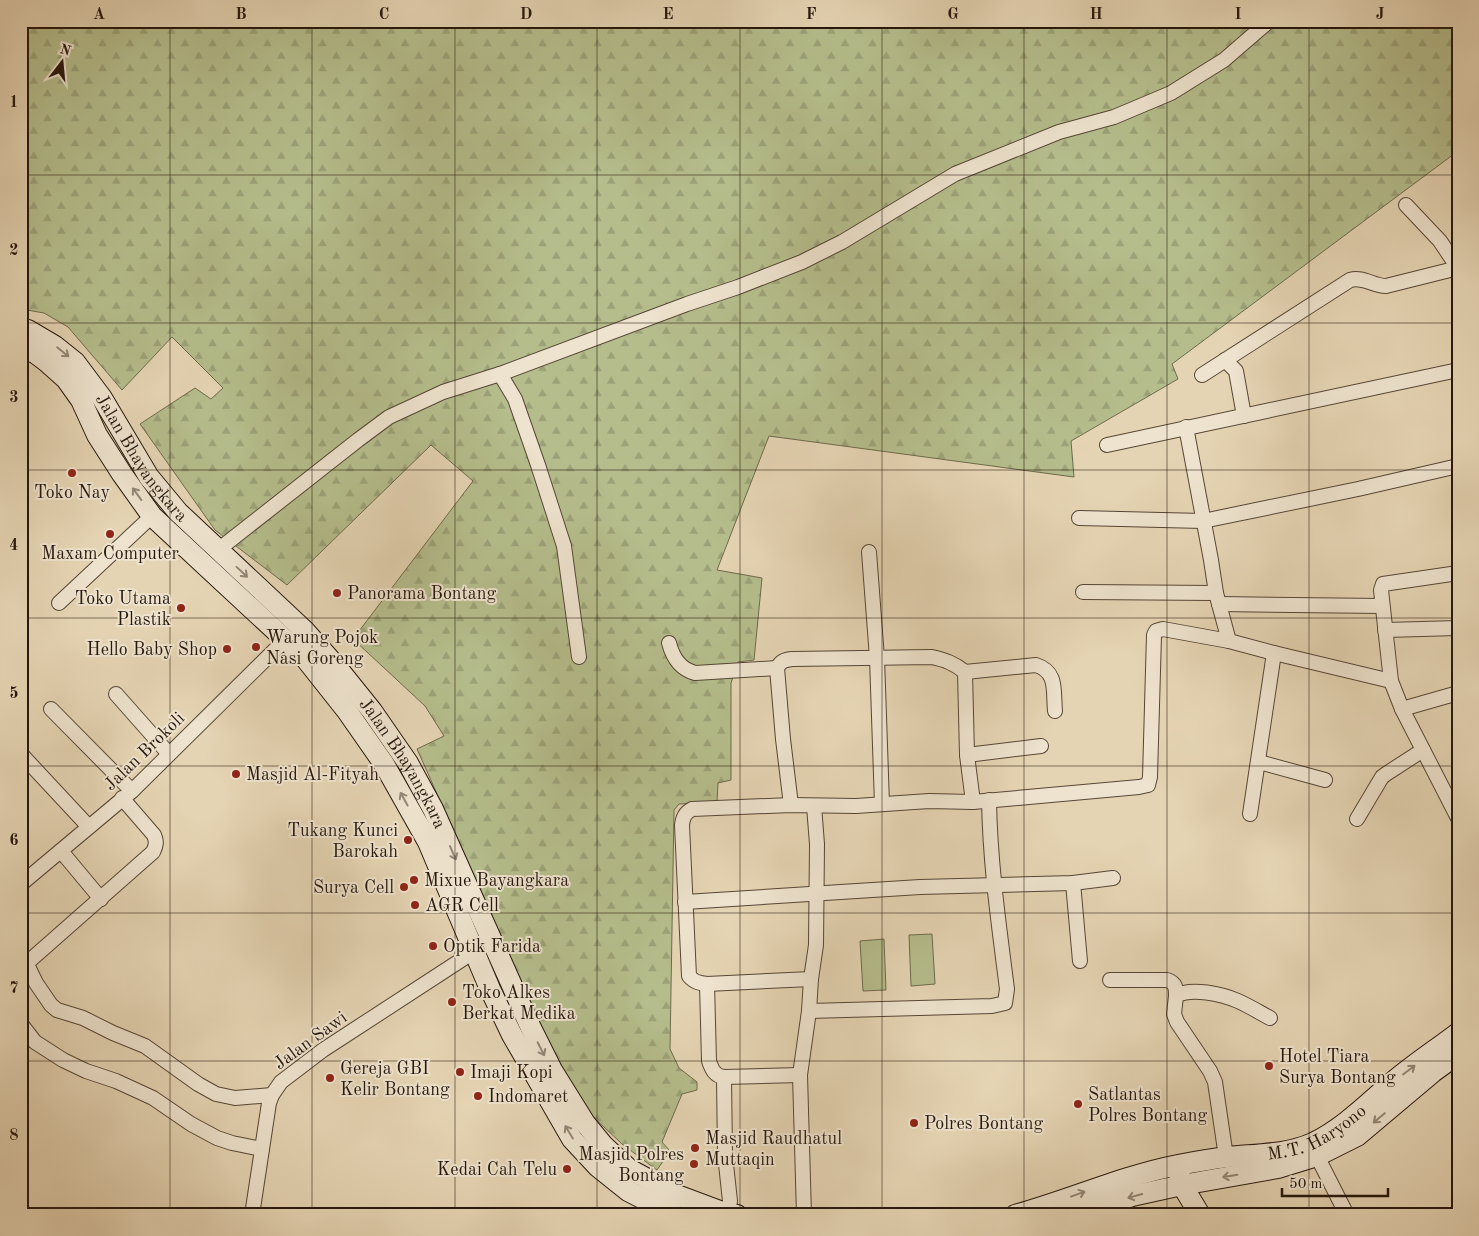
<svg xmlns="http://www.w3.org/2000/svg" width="1479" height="1236" font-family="'Old Standard TT',serif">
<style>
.green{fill:#b5bd8c;stroke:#6e6a4c}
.forest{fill:url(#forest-firs);stroke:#6e6a4c}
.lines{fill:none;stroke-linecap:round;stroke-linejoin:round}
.street-casing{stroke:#564636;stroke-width:16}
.secondary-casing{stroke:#26170d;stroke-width:22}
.street{stroke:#eee3ce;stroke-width:14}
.secondary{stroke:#eee3ce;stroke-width:20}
.oneway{stroke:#948777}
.grid{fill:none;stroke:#26170d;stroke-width:1;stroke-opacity:0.55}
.poi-dot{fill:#8f2418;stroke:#eee3ce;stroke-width:2}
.labels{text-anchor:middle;stroke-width:4;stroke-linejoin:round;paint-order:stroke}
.street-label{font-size:18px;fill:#26170d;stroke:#eee3ce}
.poi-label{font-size:18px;fill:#26170d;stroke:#eee3ce;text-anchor:start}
.neatline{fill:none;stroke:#26170d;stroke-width:2}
.grid-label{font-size:16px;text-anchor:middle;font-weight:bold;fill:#26170d}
</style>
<defs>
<pattern id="forest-firs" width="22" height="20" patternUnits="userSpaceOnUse" patternTransform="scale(1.25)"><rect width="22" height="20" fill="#b5bd8c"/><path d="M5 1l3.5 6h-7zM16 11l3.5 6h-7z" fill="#9ca278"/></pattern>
</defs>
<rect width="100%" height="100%" fill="#e5d4b3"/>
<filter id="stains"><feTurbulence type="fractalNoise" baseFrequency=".004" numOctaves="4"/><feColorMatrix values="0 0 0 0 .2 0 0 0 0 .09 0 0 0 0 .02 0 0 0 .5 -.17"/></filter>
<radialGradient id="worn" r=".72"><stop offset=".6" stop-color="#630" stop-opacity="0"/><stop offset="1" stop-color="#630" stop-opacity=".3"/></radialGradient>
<g class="green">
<polygon points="932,934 935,984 911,986 909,935"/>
<polygon points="884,939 886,990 863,991 860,941"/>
</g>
<polygon class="forest" points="21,21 1458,21 1458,151 1172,364 1178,379 1071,441 1074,477 769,436 717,570 762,578 754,660 738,662 731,683 731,780 718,783 717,802 679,804 674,810 670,1049 679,1068 697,1082 697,1090 682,1094 662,1142 670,1151 657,1170 622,1144 587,1111 548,1042 417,749 444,736 425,706 353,639 473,481 431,445 287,585 215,530 140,424 195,388 211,399 223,388 172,337 122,390 68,327 44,313 21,309"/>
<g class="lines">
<g class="street-casing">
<g id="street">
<polyline points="1406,205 1440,241 1458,268"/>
<polyline points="1225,360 1236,371 1244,416"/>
<polyline points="500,374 515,399 538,465 564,546 579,657"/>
<path d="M1202 375 1350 280C1363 276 1373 286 1386 286L1458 268"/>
<polyline points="1186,427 1211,560 1216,593 1229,641 1274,653 1391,681"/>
<polyline points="1107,445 1458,370"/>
<polyline points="1079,518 1203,521 1358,489 1458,466"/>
<polyline points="218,550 358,440 389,417 443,392 500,374 687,304 738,287 802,262 842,242 955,174 1059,132 1114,117 1171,93 1224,60 1269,21"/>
<polyline points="869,552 877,658 882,804"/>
<polyline points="1458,573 1383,584 1381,590 1391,681 1402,709 1458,818"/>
<polyline points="1083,592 1216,593"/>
<polyline points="59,603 152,516"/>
<polyline points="1219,604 1382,606"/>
<polyline points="1385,630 1458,628"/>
<path d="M669 643C673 658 680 669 695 673L777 668"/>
<path d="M965 672 1036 665C1058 672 1053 691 1055 711"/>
<polyline points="116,694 169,754"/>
<polyline points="51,709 132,791"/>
<polyline points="1402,709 1458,693"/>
<polyline points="21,754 89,827"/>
<polyline points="967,755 1041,746"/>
<polyline points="1259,762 1325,780"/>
<path d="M791 805 783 739 777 668C781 661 784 660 792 659L932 657C945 660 954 663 965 672L967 755 973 802"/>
<polyline points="1250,814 1274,653"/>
<polyline points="1357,819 1382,777 1386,774 1423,750"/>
<polyline points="61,851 101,899"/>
<polyline points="1073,883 1080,961"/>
<polyline points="21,884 132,791 286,639"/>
<polyline points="685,902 920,887 1073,883 1113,878"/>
<polyline points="21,952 36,983 51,1005 57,1010 83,1018 113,1033 145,1046 198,1084 216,1094 235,1098 272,1095"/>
<path d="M27 963 153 852C156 846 157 842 154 835L122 798"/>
<path d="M811 979 707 984C699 983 694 982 689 976L682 825C683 817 685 813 692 809L791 805 856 806 929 801 973 802 1139 787 1148 785 1150 777 1154 635 1156 631 1163 629 1229 641"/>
<path d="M1110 980H1167C1176 983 1176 988 1176 996"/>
<path d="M707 984 709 1061C712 1070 715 1076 724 1077L725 1155 730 1201 728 1214"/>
<path d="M809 1011 992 1006 1005 1003 1007 989C999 926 990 864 989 800"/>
<polyline points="21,1024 35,1042 63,1060 86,1071 116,1081 153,1098 191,1124 217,1138 232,1143 262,1149"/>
<polyline points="724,1077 800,1075"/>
<polyline points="1317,1156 1347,1215"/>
<path d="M1226 1157 1215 1082 1210 1071 1177 1022 1174 1014 1176 996C1191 987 1222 994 1238 1001 1249 1006 1259 1012 1270 1018"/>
<polyline points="252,1215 269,1103 272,1095 281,1082 323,1050 475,951"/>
<polyline points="804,1215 800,1075 809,1011 811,979 816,945 817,844 814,806"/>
</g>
</g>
<g class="secondary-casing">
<g id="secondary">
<path id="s1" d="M21 328 28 330 55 346 75 362 102 398 149 477 178 512 305 631 335 665 372 711 408 763 433 809 510 981 530 1026 552 1070 585 1123 603 1145 629 1169 677 1195 728 1214 737 1215"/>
<polyline points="21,349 35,353 47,362 66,379 81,400 97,435 122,474 152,516 305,658 347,711 384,764 428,842 490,989 512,1035 572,1139 598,1167 628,1191 675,1215"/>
<polyline points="1179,1172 1182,1185 1200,1215"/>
<path id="s2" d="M1015 1215C1070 1200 1122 1176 1178 1165 1194 1162 1211 1159 1227 1157 1256 1154 1286 1155 1313 1143 1344 1128 1368 1103 1394 1081 1414 1064 1437 1049 1458 1033"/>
<polyline points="1078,1215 1132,1196 1182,1185 1278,1168 1317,1156 1357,1136 1433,1072 1458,1054"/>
</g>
</g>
<use href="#street" class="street"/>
<use href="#secondary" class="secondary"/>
</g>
<defs><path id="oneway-shaft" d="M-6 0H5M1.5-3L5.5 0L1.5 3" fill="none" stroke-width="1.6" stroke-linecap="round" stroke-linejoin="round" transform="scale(1.25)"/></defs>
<g class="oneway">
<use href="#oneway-shaft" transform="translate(63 352) rotate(39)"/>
<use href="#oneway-shaft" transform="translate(137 494) rotate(-126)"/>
<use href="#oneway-shaft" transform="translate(242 572) rotate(43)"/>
<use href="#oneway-shaft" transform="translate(404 799) rotate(-119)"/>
<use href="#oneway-shaft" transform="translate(453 853) rotate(66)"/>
<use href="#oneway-shaft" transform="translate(541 1049) rotate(63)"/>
<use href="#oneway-shaft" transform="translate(1409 1070) rotate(-37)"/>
<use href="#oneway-shaft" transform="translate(1379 1118) rotate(140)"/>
<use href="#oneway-shaft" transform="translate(569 1132) rotate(-121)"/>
<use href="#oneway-shaft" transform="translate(1230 1176) rotate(170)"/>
<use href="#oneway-shaft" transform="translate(1078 1194) rotate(-20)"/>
<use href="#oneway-shaft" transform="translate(1135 1196) rotate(165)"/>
</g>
<path class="grid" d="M170 21V1215M312 21V1215M455 21V1215M597 21V1215M740 21V1215M882 21V1215M1024 21V1215M1167 21V1215M1309 21V1215M21 175H1458M21 323H1458M21 470H1458M21 618H1458M21 766H1458M21 913H1458M21 1061H1458"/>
<g class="poi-dot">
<circle cx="72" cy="473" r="5"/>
<circle cx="110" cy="534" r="5"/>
<circle cx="337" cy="593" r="5"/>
<circle cx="181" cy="608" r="5"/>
<circle cx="256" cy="647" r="5"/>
<circle cx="227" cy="649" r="5"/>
<circle cx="236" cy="774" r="5"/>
<circle cx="408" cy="840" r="5"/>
<circle cx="414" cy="880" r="5"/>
<circle cx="404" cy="887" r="5"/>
<circle cx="415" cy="905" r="5"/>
<circle cx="433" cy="946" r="5"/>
<circle cx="452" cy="1002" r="5"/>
<circle cx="1269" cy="1066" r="5"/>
<circle cx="460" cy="1072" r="5"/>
<circle cx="330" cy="1078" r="5"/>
<circle cx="478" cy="1096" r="5"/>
<circle cx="1078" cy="1104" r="5"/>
<circle cx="914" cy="1123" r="5"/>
<circle cx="695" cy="1148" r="5"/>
<circle cx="694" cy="1164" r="5"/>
<circle cx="567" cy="1169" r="5"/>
</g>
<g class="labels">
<g class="street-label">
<text dy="6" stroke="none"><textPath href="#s1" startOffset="181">Jalan Bhayangkara</textPath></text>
<text transform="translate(144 751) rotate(-44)" y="6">Jalan Brokoli</text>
<text dy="6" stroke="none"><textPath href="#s1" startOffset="586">Jalan Bhayangkara</textPath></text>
<text transform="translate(310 1040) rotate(-36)" y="6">Jalan Sawi</text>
<text dy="6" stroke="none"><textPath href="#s2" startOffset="315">M.T. Haryono</textPath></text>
</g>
<g class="poi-label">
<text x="72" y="498" text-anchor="middle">Toko Nay</text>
<text x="110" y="559" text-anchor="middle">Maxam Computer</text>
<text x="347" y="599">Panorama Bontang</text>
<text x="171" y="604" text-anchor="end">Toko Utama<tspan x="171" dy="21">Plastik</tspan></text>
<text x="266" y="643">Warung Pojok<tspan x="266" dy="21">Nasi Goreng</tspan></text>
<text x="217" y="655" text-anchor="end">Hello Baby Shop</text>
<text x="246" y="780">Masjid Al-Fityah</text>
<text x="398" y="836" text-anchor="end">Tukang Kunci<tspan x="398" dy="21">Barokah</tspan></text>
<text x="424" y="886">Mixue Bayangkara</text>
<text x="394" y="893" text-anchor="end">Surya Cell</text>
<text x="425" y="911">AGR Cell</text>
<text x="443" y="952">Optik Farida</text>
<text x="462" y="998">Toko Alkes<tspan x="462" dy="21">Berkat Medika</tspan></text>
<text x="1279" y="1062">Hotel Tiara<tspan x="1279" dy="21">Surya Bontang</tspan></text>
<text x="340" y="1074">Gereja GBI<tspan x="340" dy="21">Kelir Bontang</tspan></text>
<text x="470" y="1078">Imaji Kopi</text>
<text x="1088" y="1100">Satlantas<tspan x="1088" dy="21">Polres Bontang</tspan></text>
<text x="488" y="1102">Indomaret</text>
<text x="924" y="1129">Polres Bontang</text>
<text x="705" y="1144">Masjid Raudhatul<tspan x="705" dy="21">Muttaqin</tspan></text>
<text x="684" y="1160" text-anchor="end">Masjid Polres<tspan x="684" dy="21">Bontang</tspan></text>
<text x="557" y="1175" text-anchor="end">Kedai Cah Telu</text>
</g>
</g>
<rect width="1479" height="1236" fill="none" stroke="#e5d4b3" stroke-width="55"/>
<g transform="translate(62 62) rotate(16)" stroke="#eee3ce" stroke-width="4" paint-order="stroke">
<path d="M0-4L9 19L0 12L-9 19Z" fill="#26170d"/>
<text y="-8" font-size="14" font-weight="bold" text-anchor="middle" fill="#26170d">N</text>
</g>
<path d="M1282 1188v8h106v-8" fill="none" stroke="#26170d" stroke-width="2.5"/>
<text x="1289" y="1188" font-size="15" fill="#26170d" stroke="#eee3ce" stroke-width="4" paint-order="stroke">50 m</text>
<rect x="28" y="28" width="1424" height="1180" class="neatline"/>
<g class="grid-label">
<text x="99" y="19">A</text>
<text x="241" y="19">B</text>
<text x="384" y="19">C</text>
<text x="526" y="19">D</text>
<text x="668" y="19">E</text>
<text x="811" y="19">F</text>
<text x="953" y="19">G</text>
<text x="1096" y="19">H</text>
<text x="1238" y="19">I</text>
<text x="1380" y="19">J</text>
<text x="14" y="107">1</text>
<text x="14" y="255">2</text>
<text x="14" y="402">3</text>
<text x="14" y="550">4</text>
<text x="14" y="698">5</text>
<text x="14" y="845">6</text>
<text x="14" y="993">7</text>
<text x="14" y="1140">8</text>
</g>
<rect width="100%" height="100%" filter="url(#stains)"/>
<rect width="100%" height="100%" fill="url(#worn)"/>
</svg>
